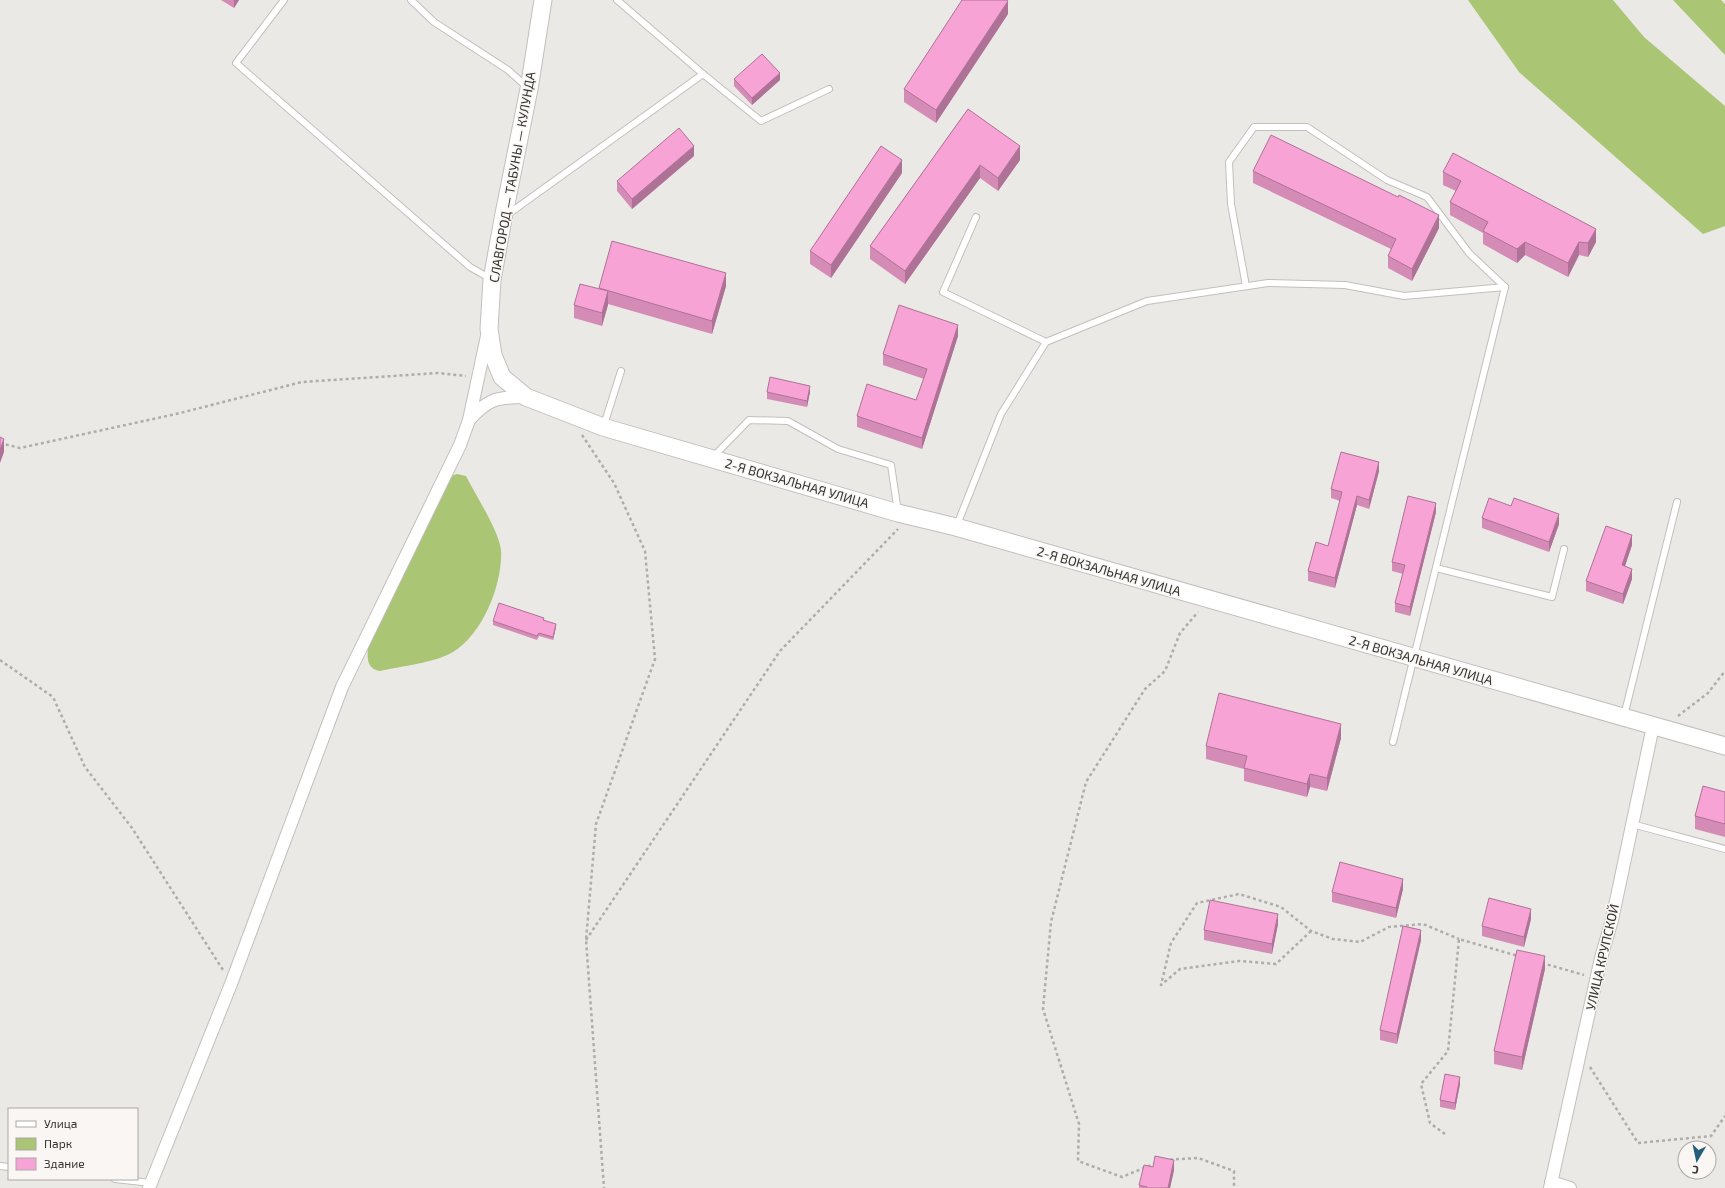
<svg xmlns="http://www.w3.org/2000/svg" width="1725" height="1188" font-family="'Exo 2',sans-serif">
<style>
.green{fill:#aac574}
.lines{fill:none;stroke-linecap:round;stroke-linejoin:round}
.service-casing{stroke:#c2bfbd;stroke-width:8}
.minor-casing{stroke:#c2bfbd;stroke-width:14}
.secondary-casing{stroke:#c2bfbd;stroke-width:19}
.path{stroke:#afadab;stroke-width:2.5;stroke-dasharray:3 3;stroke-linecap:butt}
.service{stroke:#fff;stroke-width:6}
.minor{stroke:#fff;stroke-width:12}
.secondary{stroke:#fff;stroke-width:17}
.wall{fill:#d48cb7}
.shaded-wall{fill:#ad7295}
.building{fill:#f7a3d5;stroke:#ad7295}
.labels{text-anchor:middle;stroke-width:3;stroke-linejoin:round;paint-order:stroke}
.street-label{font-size:13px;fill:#353433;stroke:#f9f6f3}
</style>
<rect width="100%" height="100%" fill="#ebe9e6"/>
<g class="green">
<polygon points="1468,0 1613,0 1644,37 1725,106 1725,226 1703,234 1519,72"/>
<polygon points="1673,0 1721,0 1725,4 1725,55"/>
<path d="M457 474 466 476C475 494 499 531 501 550 503 583 483 634 453 652 434 663 402 666 380 671 367 669 367 659 368 647L451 476Z"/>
</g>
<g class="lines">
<g class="service-casing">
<g id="service">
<polyline points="284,0 236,63 470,267 491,279"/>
<polyline points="411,0 434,22 508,70 528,88"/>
<polyline points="703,74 761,121 829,89"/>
<polyline points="507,215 703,74 617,0"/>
<polyline points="976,217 943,292 1046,342"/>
<polyline points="1246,286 1231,204 1229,162 1254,127 1307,127 1387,180 1427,197 1469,253 1505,287"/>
<polyline points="604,425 621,371"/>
<polyline points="713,457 749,420 788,421 838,449 891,465 898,512"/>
<polyline points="957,525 1001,414 1046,342 1147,301 1268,283 1345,285 1404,296 1505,287"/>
<polyline points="1436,568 1552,597 1564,549"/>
<polyline points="1624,716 1677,502"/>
<polyline points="1393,742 1505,287"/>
<polyline points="1632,824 1725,849"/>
<polyline points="0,1166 9,1167"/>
<polyline points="115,1179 151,1183"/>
</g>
</g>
<g class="minor-casing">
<g id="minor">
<path d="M470 419C489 398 498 397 526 397"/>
<polyline points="1551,1182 1570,1188"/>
<polyline points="149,1188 231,984 342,687 460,445 469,420 487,336"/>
<polyline points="1550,1188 1601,958 1612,920 1653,726"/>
</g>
</g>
<g class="secondary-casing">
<polyline id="secondary" points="543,0 529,89 503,219 492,280 489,329 493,355 502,377 526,397 603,427 898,513 956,527 1725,746"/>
</g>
<g class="path">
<polyline points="582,435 614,483 645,551 655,659 596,824 586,940 604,1188"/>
<polyline points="0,443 20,448 176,414 302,382 438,373 466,376"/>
<polyline points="0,660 53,697 85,767 132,828 223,970"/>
<polyline points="1678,716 1708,693 1725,671"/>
<polyline points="1311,931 1276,964 1239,961 1180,969 1161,985 1171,943 1197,903 1239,894 1281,907 1311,931 1333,939 1360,942 1389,927 1423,924 1459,939"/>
<polyline points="586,940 780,651 898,529"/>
<polyline points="1542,963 1584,975"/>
<polyline points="1590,1067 1638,1143 1711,1136 1725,1116"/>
<polyline points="1445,1134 1430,1123 1421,1084 1448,1051 1459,939 1518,956"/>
<polyline points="1164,1160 1198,1158 1234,1171 1234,1188"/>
<polyline points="1156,1163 1122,1177 1078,1161 1079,1124 1043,1009 1051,922 1086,782 1145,689 1165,671 1180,633 1198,612"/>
</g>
<use href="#service" class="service"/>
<use href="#minor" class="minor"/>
<use href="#secondary" class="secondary"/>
</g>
<g class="wall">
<polygon points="221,0 239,0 234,8"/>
<polygon points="1008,14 936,123 904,102 904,89"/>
<polygon points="734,79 780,80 752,105 734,86"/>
<polygon points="968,109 1020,160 998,191 980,178 905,284 870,259 870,246"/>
<polygon points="694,156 632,209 617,191 617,181"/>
<polygon points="1253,171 1439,228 1412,281 1388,268 1388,256 1391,249 1253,183"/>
<polygon points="1443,172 1596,242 1588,257 1579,255 1568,277 1525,255 1517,263 1483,244 1483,233 1450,215 1450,202 1456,191 1443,185"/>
<polygon points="902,173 831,278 810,264 810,251"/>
<polygon points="726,286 712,334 608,304 602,326 574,318 574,305 599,289"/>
<polygon points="958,336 922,449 857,427 857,416 916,400 924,379 883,365 883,354"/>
<polygon points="767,392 810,392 807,407 767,399"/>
<polygon points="1379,471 1369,509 1357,505 1335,588 1308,581 1308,571 1328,546 1340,501 1331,498 1331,489"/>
<polygon points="1436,512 1410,616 1395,612 1395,603 1403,574 1392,571 1392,562"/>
<polygon points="1482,518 1559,524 1549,552 1482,528"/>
<polygon points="1632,545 1625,566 1632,579 1623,604 1586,591 1586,581"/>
<polygon points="544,620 556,627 553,640 539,636 537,640 493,625 493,621"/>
<polygon points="1341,738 1327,791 1310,787 1307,797 1244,781 1244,769 1206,759 1206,746"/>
<polygon points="1725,792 1725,837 1695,829 1695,816"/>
<polygon points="1403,889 1396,918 1332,902 1332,892"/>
<polygon points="1531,919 1524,947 1482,936 1482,926"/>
<polygon points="1278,924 1272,954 1204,940 1204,930"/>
<polygon points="1421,940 1397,1044 1380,1040 1380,1030"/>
<polygon points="1545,969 1522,1070 1494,1064 1494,1051"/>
<polygon points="1460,1084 1455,1110 1440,1107 1440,1100"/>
<polygon points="1153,1167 1174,1170 1170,1188 1139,1188 1139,1185"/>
</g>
<g class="shaded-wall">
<polygon points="234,0 239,0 234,8"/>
<polygon points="1008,1 1008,14 936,123 936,110"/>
<polygon points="780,73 780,80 752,105 752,98"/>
<polygon points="694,146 694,156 632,209 632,199"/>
<polygon points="1020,146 1020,160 998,191 998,178"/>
<polygon points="902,160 902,173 831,278 831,265"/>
<polygon points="980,165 980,178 905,284 905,271"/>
<polygon points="1439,215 1439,228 1412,281 1412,269"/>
<polygon points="1596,229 1596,242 1588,257 1588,243"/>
<polygon points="1525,242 1525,255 1517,263 1517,249"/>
<polygon points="1579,242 1579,255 1568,277 1568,263"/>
<polygon points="726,273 726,286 712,334 712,321"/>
<polygon points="608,291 608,305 602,326 602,313"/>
<polygon points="958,325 958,336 922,449 922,438"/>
<polygon points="810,386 810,392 807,407 807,401"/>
<polygon points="4,439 4,452 0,463 0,450"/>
<polygon points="1379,462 1379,471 1369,509 1369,500"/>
<polygon points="1357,496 1357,505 1335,588 1335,578"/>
<polygon points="1436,503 1436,512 1410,616 1410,607"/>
<polygon points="1559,514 1559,524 1549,552 1549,542"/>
<polygon points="1632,535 1632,545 1622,575 1622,565"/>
<polygon points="1632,569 1632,579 1623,604 1623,594"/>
<polygon points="556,624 556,627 553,640 553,637"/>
<polygon points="1341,724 1341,738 1327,791 1327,778"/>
<polygon points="1310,774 1310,787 1307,797 1307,784"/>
<polygon points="1403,879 1403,889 1396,918 1396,908"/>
<polygon points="1531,909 1531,919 1524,947 1524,937"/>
<polygon points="1278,914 1278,924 1272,954 1272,944"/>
<polygon points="1421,930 1421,940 1397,1044 1397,1034"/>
<polygon points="1545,956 1545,969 1522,1070 1522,1057"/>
<polygon points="1460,1077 1460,1084 1455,1110 1455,1103"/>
<polygon points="1174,1160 1174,1170 1170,1188 1168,1188"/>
</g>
<g class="building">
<polygon points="962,0 1006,0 1008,1 936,110 904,89"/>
<polygon points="762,54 780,73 752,98 734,79"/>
<polygon points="968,109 1020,146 998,178 980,165 905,271 870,246"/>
<polygon points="679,128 694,146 632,199 617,181"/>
<polygon points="1271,135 1398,197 1399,195 1439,215 1412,269 1388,256 1396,239 1253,171"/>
<polygon points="881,146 902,160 831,265 810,251"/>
<polygon points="1453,153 1596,229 1588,243 1579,242 1568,263 1525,242 1517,249 1483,231 1488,222 1450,202 1461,181 1443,172"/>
<polygon points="612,241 726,273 712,321 599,288"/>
<polygon points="580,284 608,291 602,313 574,305"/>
<polygon points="899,305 958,325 922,438 857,416 867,384 916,400 927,369 883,354"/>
<polygon points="770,377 810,386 807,401 767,392"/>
<polygon points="0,437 4,439 0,450"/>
<polygon points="1341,452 1379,462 1369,500 1357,496 1335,578 1308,571 1316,542 1328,546 1342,492 1331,489"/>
<polygon points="1408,496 1436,503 1410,607 1395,603 1405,565 1392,562"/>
<polygon points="1489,498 1511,506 1514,498 1559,514 1549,542 1482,518"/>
<polygon points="1606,526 1632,535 1622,565 1632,569 1623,594 1586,581"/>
<polygon points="499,603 544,618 543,620 556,624 553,637 539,633 537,636 493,621"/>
<polygon points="1219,693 1341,724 1327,778 1310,774 1307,784 1244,768 1247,756 1206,746"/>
<polygon points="1703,786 1725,792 1725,824 1695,816"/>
<polygon points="1340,862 1403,879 1396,908 1332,892"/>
<polygon points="1489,898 1531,909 1524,937 1482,926"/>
<polygon points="1210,900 1278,914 1272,944 1204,930"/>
<polygon points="1403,926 1421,930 1397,1034 1380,1030"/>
<polygon points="1517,950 1545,956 1522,1057 1494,1051"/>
<polygon points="1445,1074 1460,1077 1455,1103 1440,1100"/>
<polygon points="1155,1156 1174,1160 1168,1188 1147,1188 1147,1187 1139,1185 1144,1165 1153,1167"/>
</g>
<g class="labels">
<g class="street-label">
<text transform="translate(512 177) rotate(-80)" y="5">СЛАВГОРОД — ТАБУНЫ — КУЛУНДА</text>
<text transform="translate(797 483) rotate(16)" y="5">2-Я ВОКЗАЛЬНАЯ УЛИЦА</text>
<text transform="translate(1109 571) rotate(16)" y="5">2-Я ВОКЗАЛЬНАЯ УЛИЦА</text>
<text transform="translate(1421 660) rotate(16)" y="5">2-Я ВОКЗАЛЬНАЯ УЛИЦА</text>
<text transform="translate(1602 957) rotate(-77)" y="5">УЛИЦА КРУПСКОЙ</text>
</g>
</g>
<rect x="8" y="1108" width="130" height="72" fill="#f9f6f3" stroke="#aba8a6"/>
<rect x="16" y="1121" width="20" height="6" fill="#ffffff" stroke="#aba8a6"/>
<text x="44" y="1128" font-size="12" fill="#353433">Улица</text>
<rect x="16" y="1138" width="20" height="12" fill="#aac574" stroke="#aba8a6"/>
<text x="44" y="1148" font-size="12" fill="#353433">Парк</text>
<rect x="16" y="1158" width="20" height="12" fill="#f7a3d5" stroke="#aba8a6"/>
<text x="44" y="1168" font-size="12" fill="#353433">Здание</text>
<g transform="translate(1697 1160) rotate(189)"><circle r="19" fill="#f9f6f3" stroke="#aba8a6"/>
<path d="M0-3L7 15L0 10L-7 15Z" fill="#255e78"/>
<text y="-6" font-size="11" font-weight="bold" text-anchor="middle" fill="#353433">С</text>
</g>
</svg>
